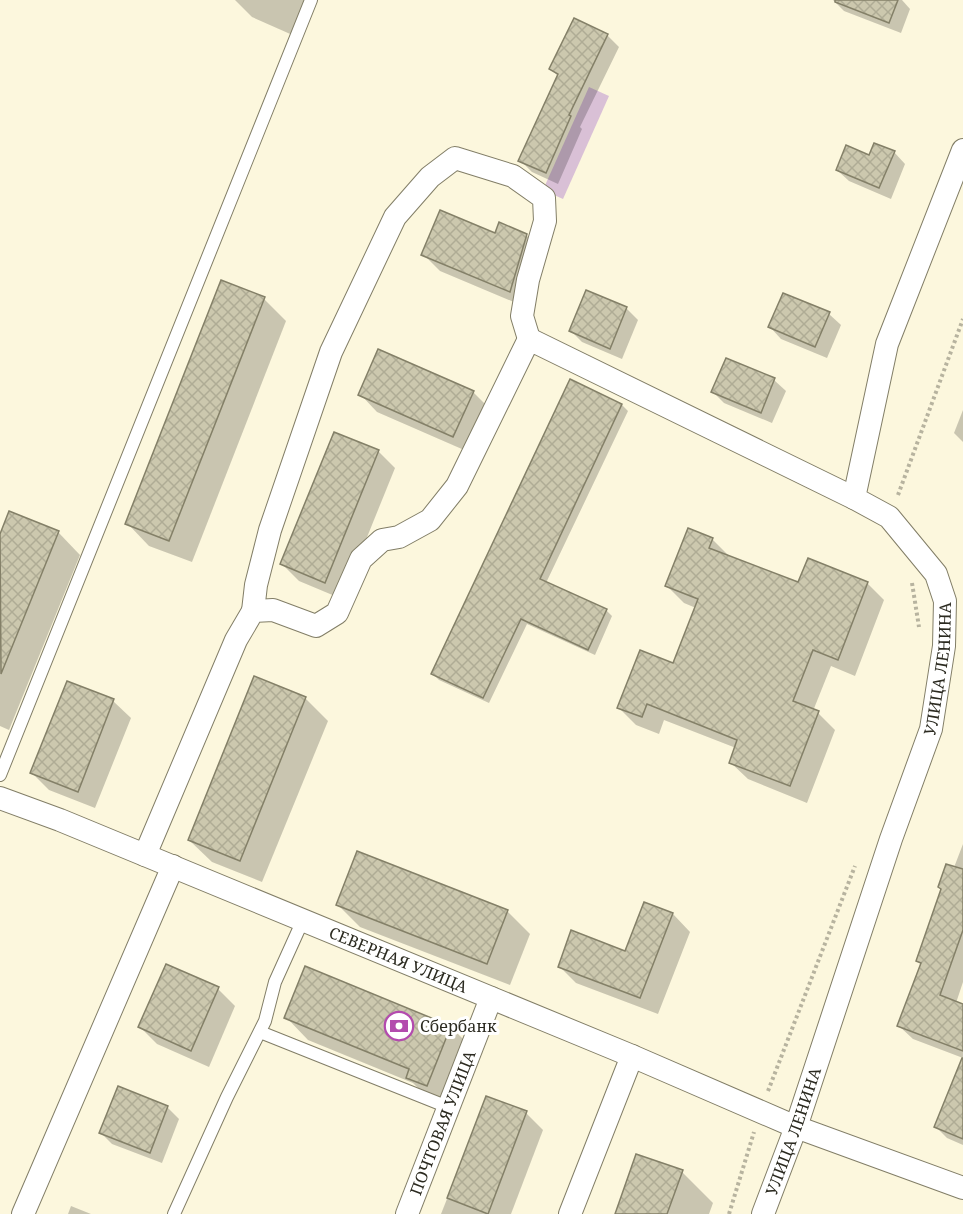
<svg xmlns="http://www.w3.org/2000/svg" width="963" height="1214" font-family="'Noto Serif',serif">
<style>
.green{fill:#d9c0d6}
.shadow{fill:#0003}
.building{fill:url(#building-cross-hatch);stroke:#848068;stroke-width:1.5}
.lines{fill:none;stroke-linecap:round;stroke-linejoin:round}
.service-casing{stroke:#827e67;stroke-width:14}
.minor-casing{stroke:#827e67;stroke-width:24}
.path{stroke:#b7b39f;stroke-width:4;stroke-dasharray:3 3;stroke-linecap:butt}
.service{stroke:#fff;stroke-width:12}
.minor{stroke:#fff;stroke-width:22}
.labels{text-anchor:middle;stroke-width:6;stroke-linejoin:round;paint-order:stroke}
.street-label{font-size:16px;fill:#2b2a20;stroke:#fff}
.poi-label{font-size:16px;fill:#2b2a20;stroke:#fff;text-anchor:start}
</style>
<defs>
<pattern id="building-cross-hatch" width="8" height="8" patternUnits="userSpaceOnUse" patternTransform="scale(1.5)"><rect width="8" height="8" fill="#ccc8ae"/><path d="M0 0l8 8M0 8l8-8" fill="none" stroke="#afac95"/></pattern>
</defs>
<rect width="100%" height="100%" fill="#fcf7dd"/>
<polygon class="green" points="589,87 609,96 563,199 543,190"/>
<g class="shadow">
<polygon points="235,0 313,0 297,37 252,17"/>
<polygon points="833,0 902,0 910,9 901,33 844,11"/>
<polygon points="607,35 619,47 580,127 582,129 558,184 532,172 520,160 558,76 551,69"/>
<polygon points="894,152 905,164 891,199 849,181 837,170 870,157"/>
<polygon points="496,235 526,235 544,252 528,308 440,271 423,254"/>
<polygon points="587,292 626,308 638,320 622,359 582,342 571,331"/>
<polygon points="264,299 286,321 192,562 149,546 127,523"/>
<polygon points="829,314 841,325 827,358 781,339 770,327"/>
<polygon points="774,380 786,391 772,423 724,403 713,392"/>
<polygon points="571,381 622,405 628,411 546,583 606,610 612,616 595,655 527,624 489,703 439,680 433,674"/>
<polygon points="473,392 490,409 471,453 377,412 360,394"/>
<polygon points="963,410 963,442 954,433"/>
<polygon points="378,451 395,468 342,599 299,581 282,564"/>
<polygon points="10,513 58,532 80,555 9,730 0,726 0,538"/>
<polygon points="712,539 729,556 799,584 867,583 884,600 855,676 831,666 813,711 818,713 835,730 807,803 748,779 730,762 736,748 664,720 659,734 636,725 619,708 674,665 696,608 684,603 667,586"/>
<polygon points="255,678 306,699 328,721 262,882 212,862 189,840"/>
<polygon points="68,683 113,701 131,718 95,808 49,790 32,773"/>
<polygon points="963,844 963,982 956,1003 963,1005 963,1058 913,1039 899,1026 922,965 918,961"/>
<polygon points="358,853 507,911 530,934 510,985 360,927 337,904"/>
<polygon points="645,904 673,914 690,932 658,1014 576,983 559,966 626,953"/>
<polygon points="306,968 451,1027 473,1049 449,1108 430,1100 413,1083 308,1040 286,1017"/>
<polygon points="218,989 235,1006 209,1067 157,1044 140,1027"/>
<polygon points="963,1089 963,1145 947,1138 936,1127"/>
<polygon points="487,1098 526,1113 543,1130 511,1214 441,1214"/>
<polygon points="167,1107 179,1119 162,1163 112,1144 101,1133"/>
<polygon points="682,1172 713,1203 709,1214 616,1214"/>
<polygon points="71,1206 91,1214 68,1214"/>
</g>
<g class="building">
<polygon points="835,0 898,0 889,23 835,2"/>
<polygon points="574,18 608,34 569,115 571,116 546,173 518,161 558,74 549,69"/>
<polygon points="874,143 895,151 879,188 836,170 846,145 869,155"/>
<polygon points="440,210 495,233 499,222 527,234 510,292 421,255"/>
<polygon points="221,280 265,297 169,541 125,524"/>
<polygon points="586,290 627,307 610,349 569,331"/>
<polygon points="783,293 830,312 815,347 768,327"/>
<polygon points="378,349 474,391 453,437 358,395"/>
<polygon points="726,358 775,378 761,413 711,392"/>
<polygon points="570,379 622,404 540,579 607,609 588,650 521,619 483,698 431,674"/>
<polygon points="334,432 379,450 325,583 280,564"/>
<polygon points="9,511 59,531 1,674 0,534"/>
<polygon points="688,528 713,538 709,548 798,582 808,558 868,582 838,660 813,650 793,701 819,711 790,786 729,763 737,740 647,704 642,717 617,708 640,650 673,663 698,599 665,586"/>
<polygon points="254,676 306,697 240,861 188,840"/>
<polygon points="67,681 114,699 78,792 30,773"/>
<polygon points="357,851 508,910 487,964 336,905"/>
<polygon points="946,864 963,869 963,930 940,995 963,1004 963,1051 897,1026 921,963 916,961 941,889 938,887"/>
<polygon points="644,902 673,913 640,998 558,967 571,930 625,951"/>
<polygon points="166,964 219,987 191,1051 138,1027"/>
<polygon points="305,966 451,1026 427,1086 406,1078 409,1069 284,1018"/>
<polygon points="962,1058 963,1058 963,1139 934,1127"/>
<polygon points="118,1086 168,1106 150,1153 99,1133"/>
<polygon points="486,1096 527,1111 488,1214 447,1198"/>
<polygon points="636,1154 683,1170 667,1214 615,1214"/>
</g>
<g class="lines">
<g class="service-casing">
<g id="service">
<polyline points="0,775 311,0"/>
<polyline points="260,1032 448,1107"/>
<polyline points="174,1214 227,1097 265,1021 275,982 303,920"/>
</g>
</g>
<g class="minor-casing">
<g id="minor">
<polyline points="253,611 256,585 270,530 331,352 395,217 430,177 455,158 513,176 544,198 545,221 528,280 522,316 529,339"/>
<path id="s1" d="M0 798 60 820 632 1056 796 1127 963 1188"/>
<polyline points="145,855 236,640 253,611 273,610 316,626 337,613 361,559 382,540 399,537 430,520 457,486 529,339 854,498"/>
<polyline points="23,1214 173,866"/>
<path id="s2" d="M407 1214 491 998"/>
<polyline points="570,1214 632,1056"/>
<path id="s3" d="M763 1214 796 1127 891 839 931 729 944 646 945 601 936 574 889 517 854 498 887 344 963 150"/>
</g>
</g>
<g class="path">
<polyline points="898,495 963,319"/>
<polyline points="912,583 919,627"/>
<polyline points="768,1091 855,866"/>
<polyline points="729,1214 754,1132"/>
</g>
<use href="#service" class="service"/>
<use href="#minor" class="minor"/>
</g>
<defs>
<g id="bank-ring" transform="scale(1.5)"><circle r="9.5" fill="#fff" stroke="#b34bae" stroke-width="1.5"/><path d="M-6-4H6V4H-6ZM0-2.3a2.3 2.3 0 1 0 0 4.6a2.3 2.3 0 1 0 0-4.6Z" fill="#b34bae"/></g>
</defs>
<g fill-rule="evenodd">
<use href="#bank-ring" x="399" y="1026"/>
</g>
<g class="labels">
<g class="street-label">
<text dy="6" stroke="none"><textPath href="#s3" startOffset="574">УЛИЦА ЛЕНИНА</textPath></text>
<text dy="6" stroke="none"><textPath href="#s1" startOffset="430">СЕВЕРНАЯ УЛИЦА</textPath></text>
<text dy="6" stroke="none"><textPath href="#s2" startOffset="98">ПОЧТОВАЯ УЛИЦА</textPath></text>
<text dy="6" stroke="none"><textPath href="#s3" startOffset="88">УЛИЦА ЛЕНИНА</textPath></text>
</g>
<g class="poi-label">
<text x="420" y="1032">Сбербанк</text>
</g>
</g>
</svg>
